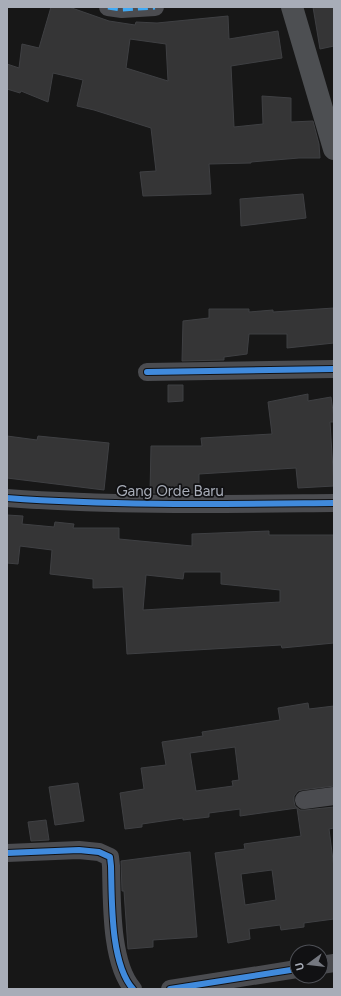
<svg xmlns="http://www.w3.org/2000/svg" width="341" height="996" font-family="Figtree,sans-serif">
<style>
.building{fill:#353536;stroke:#3f4043;fill-rule:evenodd}
.lines{fill:none;stroke-linecap:round;stroke-linejoin:round}
.street{stroke:#4b4c50;stroke-width:18}
.primary{stroke:#4d4f52;stroke-width:22}
.quiet{stroke:#3fa9f5;stroke-width:5;stroke-dasharray:10 5;stroke-linecap:butt}
.cycleway-casing{stroke:#111113;stroke-width:8}
.cycleway{stroke:#408adc;stroke-width:6}
.labels{text-anchor:middle;stroke-width:3.5;stroke-linejoin:round;paint-order:stroke}
.street-label{font-size:15px;fill:#a8adb8;stroke:#111113}
</style>
<rect width="100%" height="100%" fill="#171717"/>
<g class="building">
<path d="M51 7H69L109 21 135 25 136 22 157 23 228 16 229 39 278 31 282 58 231 66 234 127 263 124 262 96 291 98V122L313 121 319 144 320 158H299L251 162V163L209 164 211 194 143 196 140 172 156 171 151 128 94 110 77 106 83 80 53 73 48 102 21 91 20 93 7 89V64L19 68 22 44 39 48ZM130 39 166 44 168 81 126 68Z"/>
<polygon points="313,7 334,7 334,46 320,49"/>
<polygon points="303,194 306,218 241,226 240,199"/>
<polygon points="334,308 334,343 287,348 287,334 249,334 247,354 224,357 224,360 182,361 183,321 209,318 209,309 249,309 249,312 273,310 273,312"/>
<polygon points="168,385 183,385 183,401 168,402"/>
<polygon points="308,394 308,401 331,397 334,418 334,422 330,422 334,486 298,488 296,468 199,474 199,493 150,493 151,446 202,446 201,438 272,434 268,402"/>
<polygon points="7,436 37,440 38,436 109,443 104,490 7,478"/>
<path d="M7 515 23 516 22 524 54 527 55 522 74 524 73 528H119V539L192 546V534L269 531V535H334V643L282 648 281 645 127 654 123 587 93 588V579L50 574 52 550 20 546 18 564 7 563ZM184 572H221V584L280 590V602L143 610 146 575 183 579Z"/>
<path d="M308 703 309 709 334 706V786L302 790 298 791 294 796V801L295 806 300 810H305L334 807V828L329 829 334 868V919L304 923V927L281 930 280 925 249 929 250 939 228 943 215 853 245 849 244 844 301 836 297 808 240 816V809L209 813V817L183 820V818L142 824V827L125 829 120 793 144 789 141 768 166 765 162 742 203 736 202 732 280 720 278 708ZM235 747 239 780 232 781 233 786 196 791 190 753ZM272 870 276 900 245 905 241 874Z"/>
<polygon points="78,783 84,821 55,825 49,787"/>
<polygon points="46,820 49,840 31,841 28,822"/>
<polygon points="190,852 197,937 153,940 153,947 128,949 124,891 122,891 121,861"/>
</g>
<g class="lines">
<g class="street">
<polyline points="108,7 122,9 155,7"/>
<polyline points="147,372 334,369"/>
<path d="M7 498C116 506 225 504 334 503"/>
<polyline points="304,800 334,796"/>
<path d="M7 853 79 850 99 852 110 857 111 866C112 899 110 963 133 989"/>
<polyline points="321,965 334,963"/>
<polyline points="170,989 297,969"/>
</g>
<polyline class="primary" points="292,7 334,149"/>
<polyline class="quiet" points="108,7 122,9 155,7"/>
<g class="cycleway-casing">
<g id="cycleway">
<polyline points="147,372 334,369"/>
<path d="M7 498C116 506 225 504 334 503"/>
<path d="M7 853 79 850 99 852 110 857 111 866C112 899 110 963 133 989"/>
<polyline points="170,989 297,969"/>
</g>
</g>
<use href="#cycleway" class="cycleway"/>
</g>
<g class="labels">
<g class="street-label">
<text x="170" y="496">Gang Orde Baru</text>
</g>
</g>
<rect width="341" height="996" fill="none" stroke="#a8adb8" stroke-width="16"/>
<g transform="translate(309 964) rotate(255)"><circle r="19" fill="#111113" stroke="#4d4f55"/>
<path d="M0-3L7 15L0 10L-7 15Z" fill="#757880"/>
<text y="-6" font-size="11" font-weight="bold" text-anchor="middle" fill="#a8adb8">U</text>
</g>
</svg>
